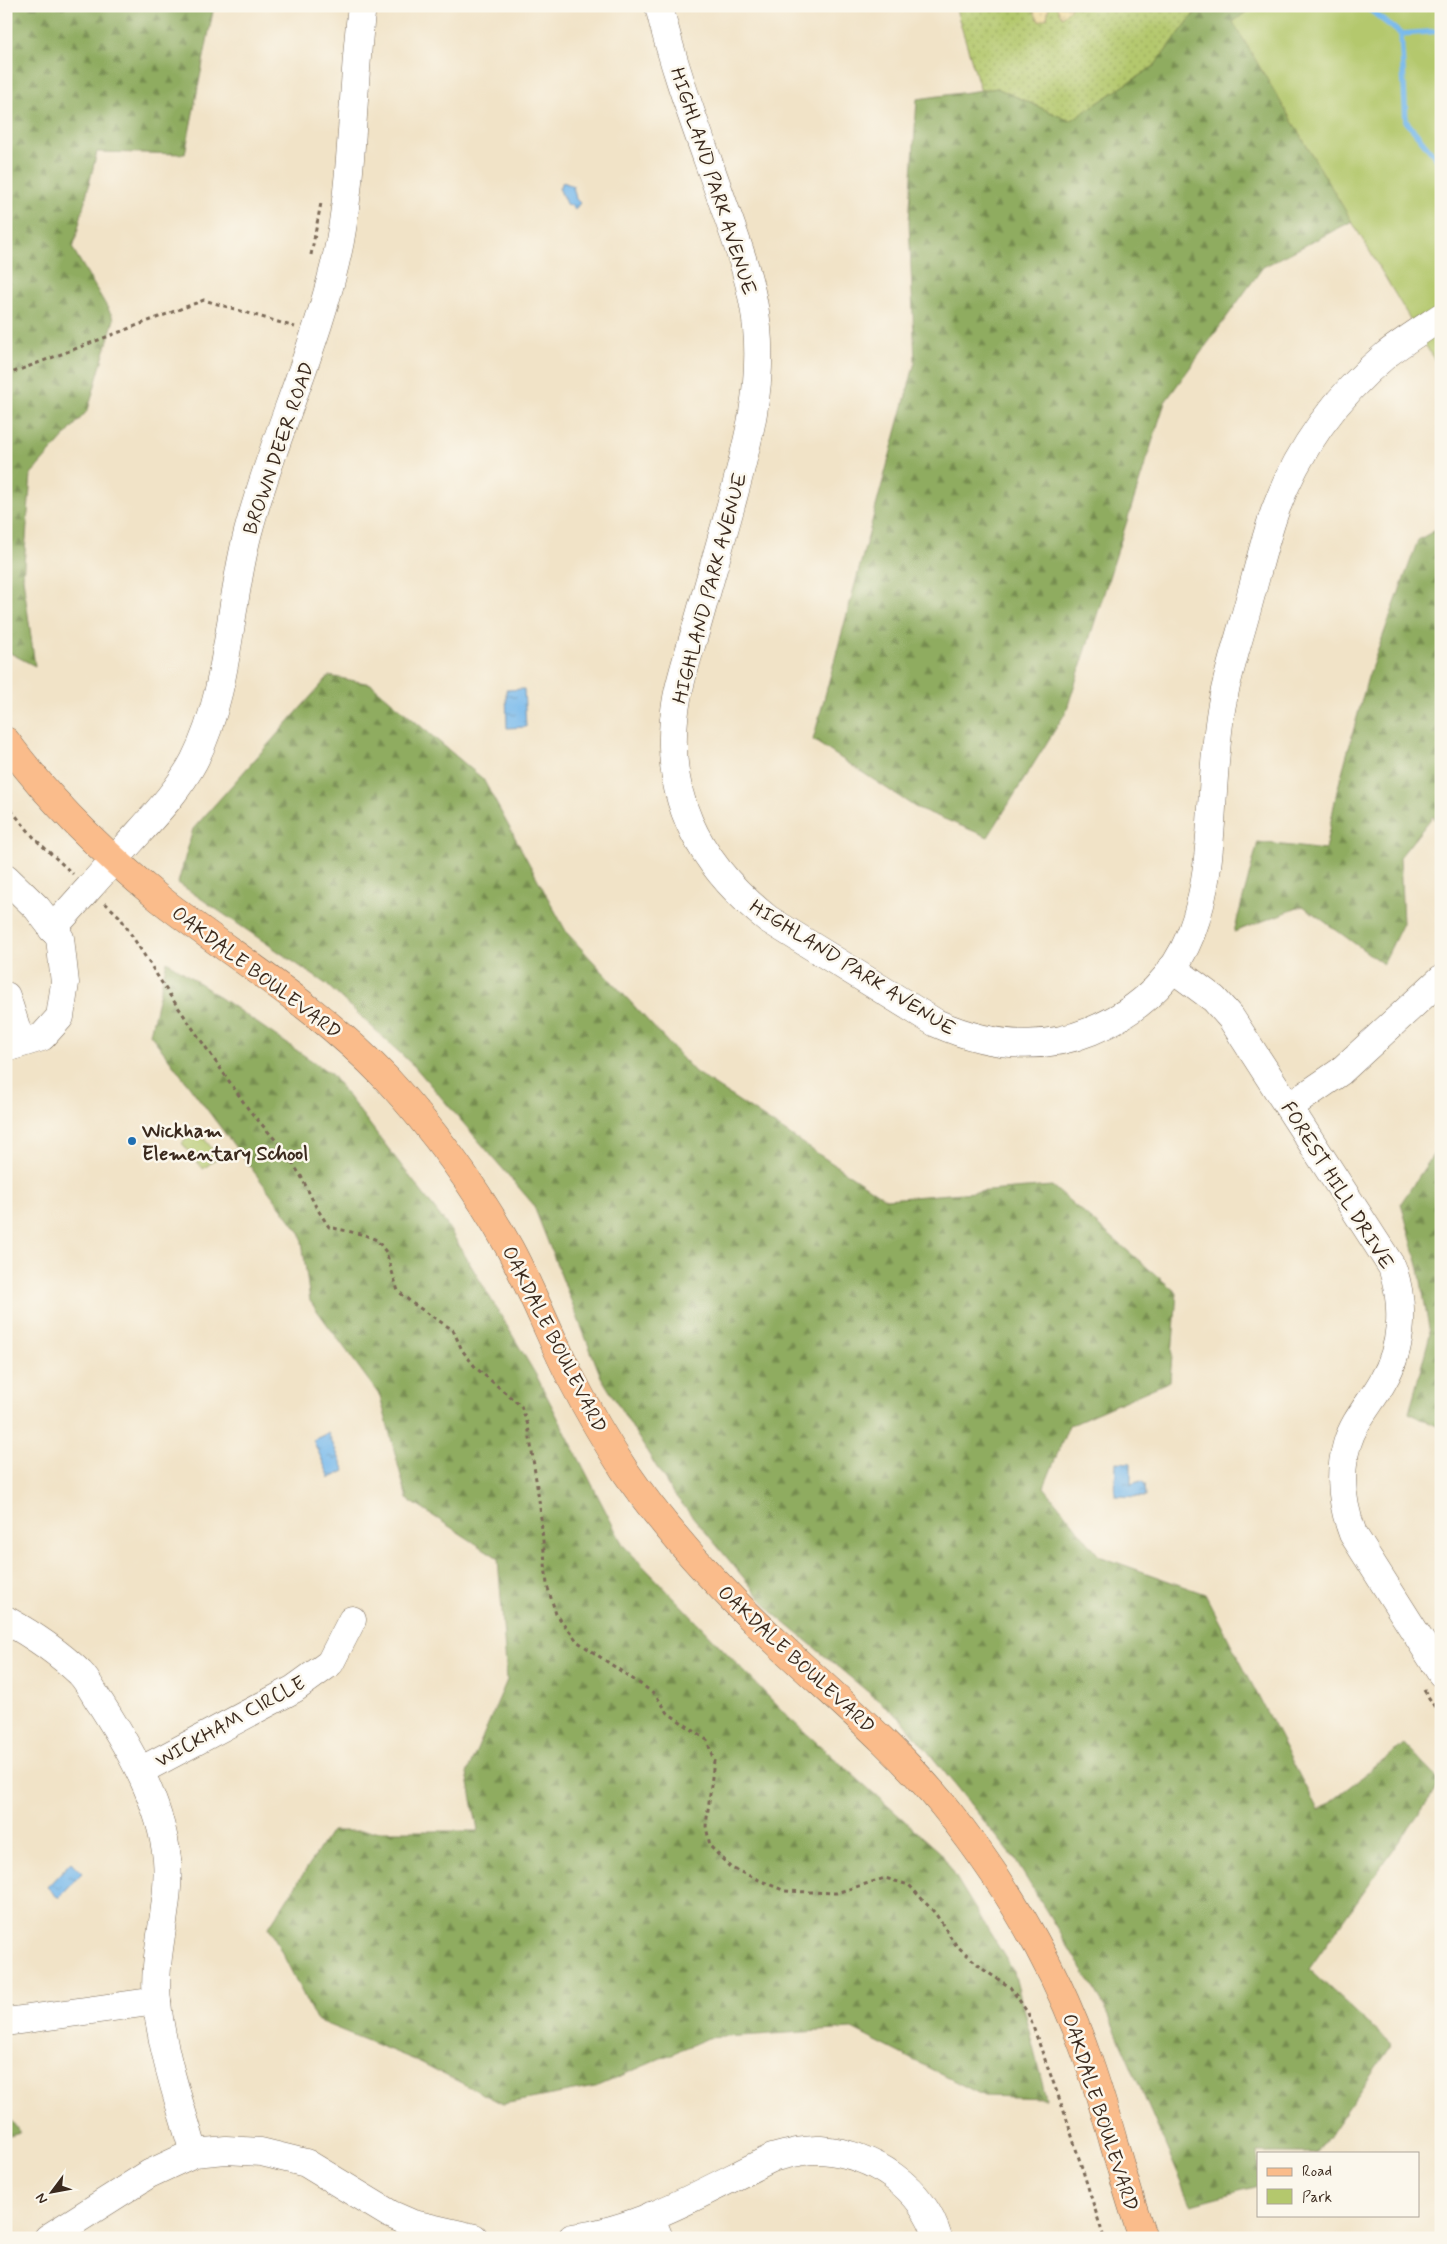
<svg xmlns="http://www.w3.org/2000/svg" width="1447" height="2244" font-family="Mynerve,sans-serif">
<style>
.grass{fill:url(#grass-dots);stroke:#787946}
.forest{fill:url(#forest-firs);stroke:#656b3f}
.sand{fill:url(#sand-dots);stroke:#94825e}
.park{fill:#b4c86d;stroke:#787946}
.water{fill:url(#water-ripples);stroke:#597285}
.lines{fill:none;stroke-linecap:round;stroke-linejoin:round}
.stream{stroke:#77b9ec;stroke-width:5.5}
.minor-casing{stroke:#7b6b59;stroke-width:29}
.major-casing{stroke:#7b6b59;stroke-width:29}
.path{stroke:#7b6b59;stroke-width:3;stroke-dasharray:4 4;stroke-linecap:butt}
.minor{stroke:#fff;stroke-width:28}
.major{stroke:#fabc8b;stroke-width:28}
.poi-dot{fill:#1f6fb2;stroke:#fbf7ec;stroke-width:2}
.labels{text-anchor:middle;stroke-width:5;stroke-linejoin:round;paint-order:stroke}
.street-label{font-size:20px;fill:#3b2a1e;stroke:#fbf7ec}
.poi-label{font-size:20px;font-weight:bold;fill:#3b2a1e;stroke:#fbf7ec;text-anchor:start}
</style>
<defs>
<pattern id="grass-dots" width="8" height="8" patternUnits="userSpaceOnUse" patternTransform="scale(1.25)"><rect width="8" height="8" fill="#b4c86d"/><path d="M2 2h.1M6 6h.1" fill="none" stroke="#94a359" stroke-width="1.8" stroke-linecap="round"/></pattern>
<pattern id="forest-firs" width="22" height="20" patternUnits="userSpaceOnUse" patternTransform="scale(1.25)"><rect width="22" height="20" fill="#8fac60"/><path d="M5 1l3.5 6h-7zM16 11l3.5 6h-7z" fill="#768c4f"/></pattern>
<pattern id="sand-dots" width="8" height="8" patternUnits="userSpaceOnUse" patternTransform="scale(1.25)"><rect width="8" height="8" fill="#eeda9e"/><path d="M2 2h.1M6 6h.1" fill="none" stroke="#cdbb88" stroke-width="1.8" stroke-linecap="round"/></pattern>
<pattern id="water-ripples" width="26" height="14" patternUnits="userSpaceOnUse" patternTransform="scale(1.25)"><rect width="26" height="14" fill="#77b9ec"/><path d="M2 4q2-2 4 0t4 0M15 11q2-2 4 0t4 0" fill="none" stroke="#6397bf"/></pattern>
</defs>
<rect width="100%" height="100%" fill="#fbf7ec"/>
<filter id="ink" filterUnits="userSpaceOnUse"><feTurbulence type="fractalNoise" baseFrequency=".02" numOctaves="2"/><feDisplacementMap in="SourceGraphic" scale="10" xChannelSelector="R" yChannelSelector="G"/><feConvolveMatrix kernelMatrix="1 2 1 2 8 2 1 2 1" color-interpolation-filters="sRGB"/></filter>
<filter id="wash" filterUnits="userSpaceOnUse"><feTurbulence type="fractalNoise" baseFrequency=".0096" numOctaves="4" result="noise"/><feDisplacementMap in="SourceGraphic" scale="20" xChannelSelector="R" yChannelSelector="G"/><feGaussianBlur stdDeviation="1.12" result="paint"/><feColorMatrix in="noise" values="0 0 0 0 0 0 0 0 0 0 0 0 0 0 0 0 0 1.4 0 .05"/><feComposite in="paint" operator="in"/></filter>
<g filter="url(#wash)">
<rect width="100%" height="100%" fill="#f1e3c7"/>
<polygon class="grass" points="955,6 1231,6 1016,207"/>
<g class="forest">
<polygon points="6,6 214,6 185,154 97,152 73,249 114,319 88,410 31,474 23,578 35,666 6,651"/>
<polygon points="1200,6 1302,6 1368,213 1263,267 1165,402 1066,712 988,837 915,807 813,740 915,362 909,222 917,99 997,88 1070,121 1154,66"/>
<polygon points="1441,527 1441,826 1433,816 1400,857 1403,923 1383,964 1303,906 1234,932 1258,842 1325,850 1337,791 1368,677 1418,540"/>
<polygon points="329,676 371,684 483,779 567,933 695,1072 886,1199 1052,1186 1177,1293 1170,1381 1069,1425 1044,1487 1099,1556 1205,1594 1318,1811 1405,1744 1441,1782 1309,1969 1392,2045 1317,2153 1258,2153 1258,2186 1191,2204 1105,2007 1014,1858 903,1721 774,1614 672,1492 601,1377 533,1204 415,1067 326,984 178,883 193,829"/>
<polygon points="167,961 331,1074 447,1225 536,1375 623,1545 790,1719 941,1853 1014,1972 1046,2098 984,2096 852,2029 708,2038 595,2087 503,2104 420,2062 316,2020 269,1927 331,1831 478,1831 467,1773 507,1680 498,1558 407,1499 380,1396 310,1301 301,1234 150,1034"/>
<polygon points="1441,1143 1441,1428 1409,1413 1430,1334 1419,1269 1401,1203"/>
<polygon points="6,2113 20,2133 6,2137"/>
</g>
<g class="sand">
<polygon points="1035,6 1049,6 1047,18 1039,21 1034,12"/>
<polygon points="1056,6 1071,6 1070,9 1062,17"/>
</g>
<g class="park">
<polygon points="1254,6 1441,6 1441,371 1233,22"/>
<polygon points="197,1130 219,1157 203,1169 182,1143"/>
</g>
<g class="water">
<polygon points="563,182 573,186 576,199 580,203 575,209 571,205 567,206 559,188"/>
<polygon points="524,689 526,727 507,728 506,690"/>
<polygon points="328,1433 345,1471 330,1478 313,1440"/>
<polygon points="1116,1462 1131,1463 1131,1484 1141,1481 1145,1484 1146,1497 1115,1496"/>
<polygon points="71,1862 82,1873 58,1898 47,1887"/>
</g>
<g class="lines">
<g class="stream">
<polyline points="1365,6 1401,34 1406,121 1441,164"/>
<polyline points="1401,34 1441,31"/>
</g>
</g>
</g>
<g filter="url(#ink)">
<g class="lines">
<g class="minor-casing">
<g id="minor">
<path d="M659 6C675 74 701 140 724 206 738 245 753 285 757 328 763 389 747 446 731 505 720 544 709 583 698 622 691 647 682 672 677 698 660 791 696 862 768 919L936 1023C986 1045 1040 1052 1091 1031 1238 970 1199 829 1222 704 1229 668 1241 633 1250 598 1258 569 1265 539 1275 511 1298 449 1337 396 1387 354 1404 341 1423 329 1441 317"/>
<polyline points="6,878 37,908 60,938 65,983 60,1017 42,1037 6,1048"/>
<path d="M52 929C77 902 101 874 126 847 150 820 177 793 194 761 230 690 228 608 248 532 274 433 320 342 340 241 354 163 352 84 362 6"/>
<path d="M1172 968 1214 999 1231 1018 1392 1267C1405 1304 1403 1347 1383 1381 1371 1403 1354 1420 1347 1444 1338 1475 1342 1505 1353 1534L1441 1673"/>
<polyline points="6,996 21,1043"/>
<polyline points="1289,1107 1340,1072 1441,979"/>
<path d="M6 1620C33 1635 57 1651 80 1673 88 1681 94 1694 101 1704 131 1751 161 1803 167 1859 171 1908 152 1954 157 2002 162 2053 180 2104 194 2153"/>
<polyline points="140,1771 294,1689 330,1663 352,1620"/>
<polyline points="6,2022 157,2001"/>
<polyline points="650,2216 659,2238"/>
<polyline points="48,2238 149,2174 194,2153 226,2150 261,2152 306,2163 390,2214 413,2224 474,2238"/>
<path d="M572 2238C643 2229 708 2189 772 2158 788 2154 804 2149 821 2150 873 2154 923 2187 938 2238"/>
</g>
</g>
<g class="major-casing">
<path id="major" d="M6 741C49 800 103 853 160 899 237 959 317 1006 386 1078 434 1130 476 1188 510 1249 533 1292 550 1337 572 1380 588 1411 606 1442 625 1471 667 1532 717 1586 771 1637 829 1692 892 1743 943 1805 1003 1879 1054 1964 1086 2054 1108 2114 1121 2177 1143 2238"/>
</g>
<g class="path">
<polyline points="311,255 321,203"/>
<polyline points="6,375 204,300 295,327"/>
<polyline points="6,804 36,840 73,874"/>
<polyline points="105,903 120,917 169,994 249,1110 279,1144 301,1176 316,1207 329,1227 365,1235 377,1240 386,1252 398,1291 412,1303 453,1330 462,1350 476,1368 521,1406 528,1425 540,1507 547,1585 556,1614 578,1642 655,1694 668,1713 707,1740 714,1761 706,1826 710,1846 731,1868 785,1891 836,1893 885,1878 909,1885 935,1913 956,1945 984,1970 1010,1987 1028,2013 1066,2117 1104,2238"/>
<polyline points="1424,1690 1441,1717"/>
</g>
<use href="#minor" class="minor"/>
<use href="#major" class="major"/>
</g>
</g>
<circle class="poi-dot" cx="132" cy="1141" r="5"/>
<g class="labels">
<g class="street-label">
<text transform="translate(714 181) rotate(72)" y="7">HIGHLAND PARK AVENUE</text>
<text transform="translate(278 448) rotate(-71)" y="7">BROWN DEER ROAD</text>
<text transform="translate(709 588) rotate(-75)" y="7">HIGHLAND PARK AVENUE</text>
<text transform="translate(853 967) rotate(32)" y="7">HIGHLAND PARK AVENUE</text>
<text transform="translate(257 972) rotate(37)" y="7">OAKDALE BOULEVARD</text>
<text transform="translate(1338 1185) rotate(58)" y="7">FOREST HILL DRIVE</text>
<text transform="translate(555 1339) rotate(63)" y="7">OAKDALE BOULEVARD</text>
<text transform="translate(797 1659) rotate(43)" y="7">OAKDALE BOULEVARD</text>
<text transform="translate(230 1721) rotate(-29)" y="7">WICKHAM CIRCLE</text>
<text transform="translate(1101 2112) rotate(72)" y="7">OAKDALE BOULEVARD</text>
</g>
<g class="poi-label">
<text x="142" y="1137">Wickham<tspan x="142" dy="23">Elementary School</tspan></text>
</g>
</g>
<rect width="1447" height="2244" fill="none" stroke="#fbf7ec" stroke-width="25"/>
<rect x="1257" y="2152" width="162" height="65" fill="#fbf7ec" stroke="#aea59a"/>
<rect x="1267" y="2168" width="25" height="8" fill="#fabc8b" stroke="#aea59a"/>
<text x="1302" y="2176" font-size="15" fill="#3b2a1e">Road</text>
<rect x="1267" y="2189" width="25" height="15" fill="#b4c86d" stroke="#aea59a"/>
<text x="1302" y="2202" font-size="15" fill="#3b2a1e">Park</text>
<g transform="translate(52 2192) rotate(238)" stroke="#fbf7ec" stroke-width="4" paint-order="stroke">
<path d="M0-4L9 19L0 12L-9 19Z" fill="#3b2a1e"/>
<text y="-8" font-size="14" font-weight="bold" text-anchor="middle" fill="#3b2a1e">N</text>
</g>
</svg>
